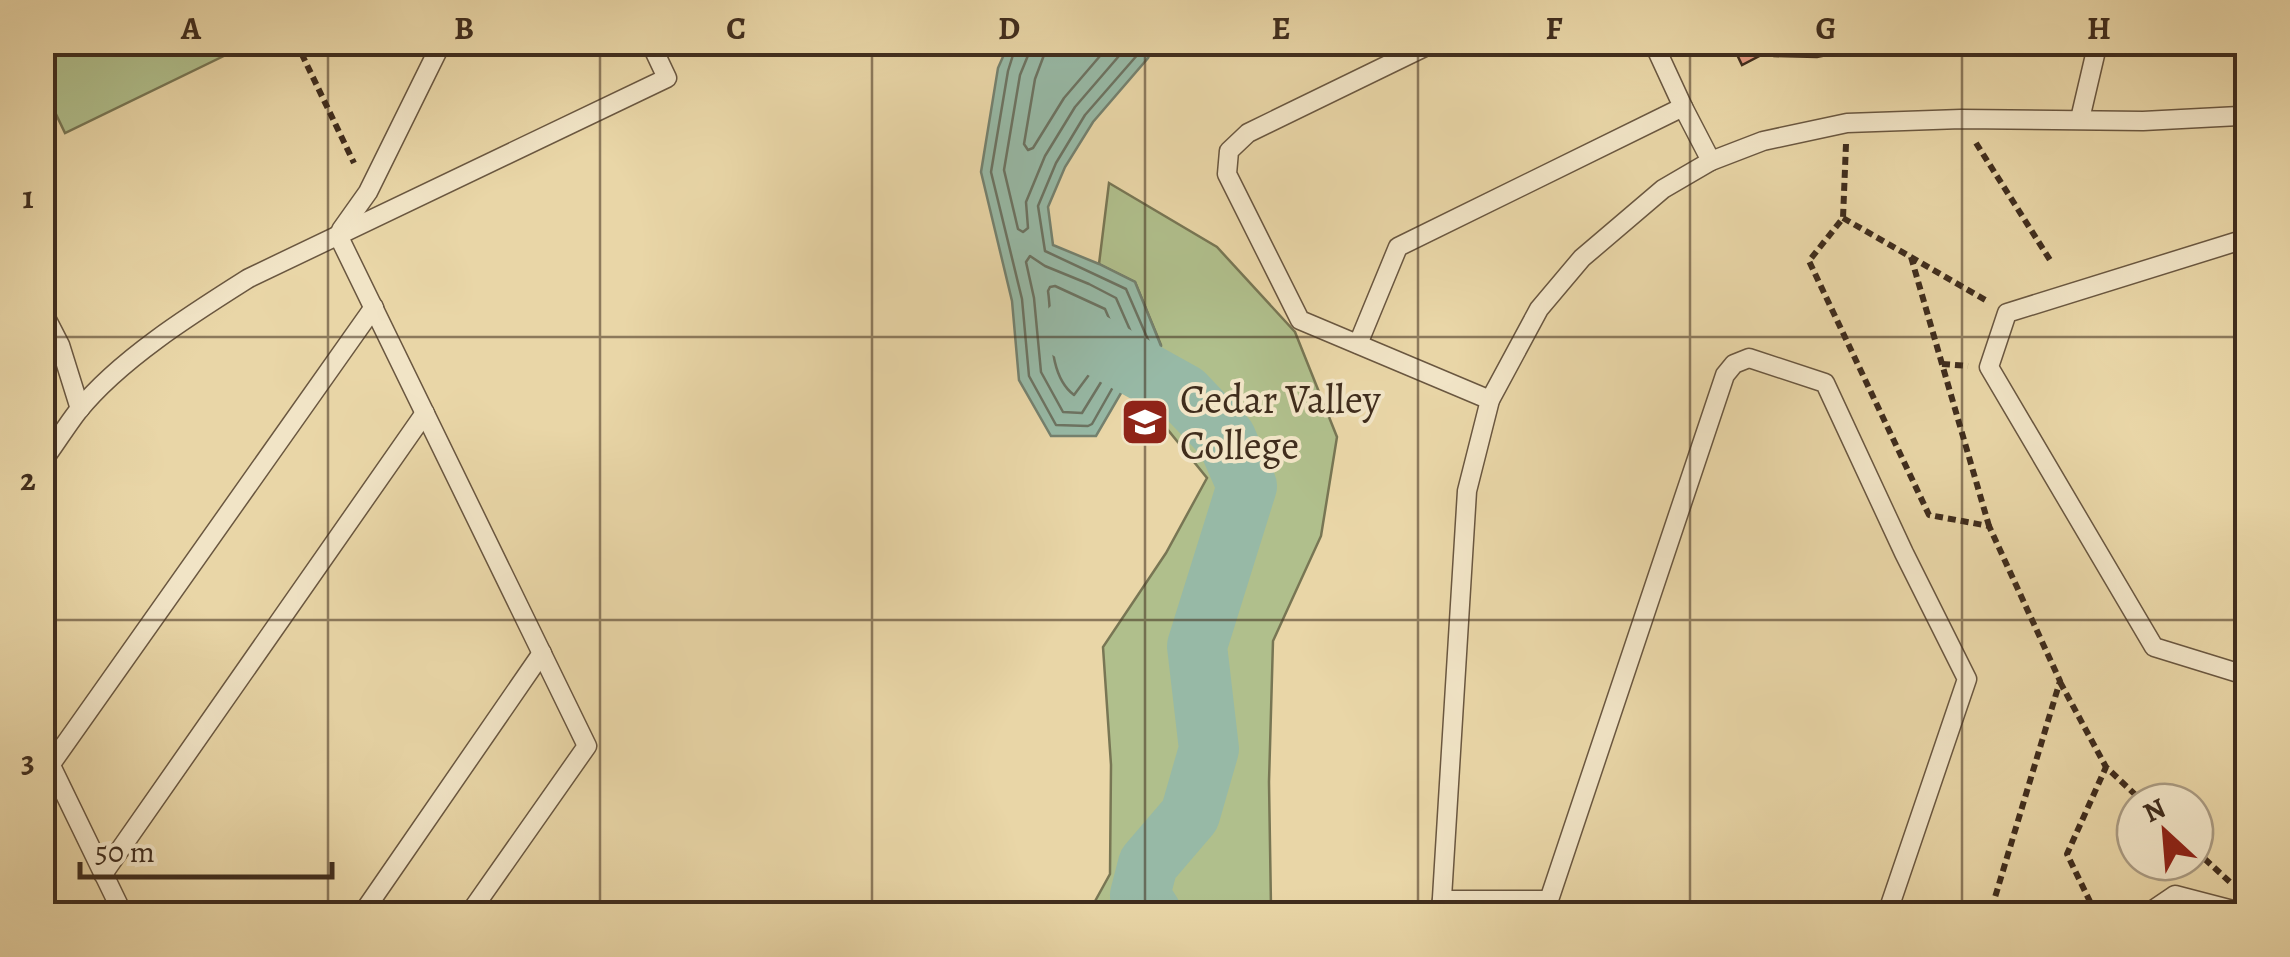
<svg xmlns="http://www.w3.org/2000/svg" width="2290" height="957" font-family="Alegreya,serif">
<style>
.green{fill:#b0bf8c;stroke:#787654;stroke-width:2.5}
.water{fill:#97b9a6;stroke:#74816f;stroke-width:2.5}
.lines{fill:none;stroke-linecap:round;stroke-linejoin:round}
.shore{stroke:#6c7362;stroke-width:2.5}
.river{stroke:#97b9a6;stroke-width:60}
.building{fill:#e39981;stroke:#402d1d;stroke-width:2.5}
.lane-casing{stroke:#6a5740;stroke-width:21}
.path{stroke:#402d1d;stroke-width:6;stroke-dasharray:8 5;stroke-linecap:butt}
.lane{stroke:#f1e4c6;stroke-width:18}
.grid{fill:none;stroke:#402d1d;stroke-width:2.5;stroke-opacity:0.55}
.labels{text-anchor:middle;stroke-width:8;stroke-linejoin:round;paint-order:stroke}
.poi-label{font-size:40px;fill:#402d1d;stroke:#f1e4c6;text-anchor:start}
.neatline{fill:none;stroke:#402d1d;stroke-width:4}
.grid-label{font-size:32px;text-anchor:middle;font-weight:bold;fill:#402d1d}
</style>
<rect width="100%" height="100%" fill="#e9d6a7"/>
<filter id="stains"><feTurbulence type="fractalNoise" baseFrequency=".002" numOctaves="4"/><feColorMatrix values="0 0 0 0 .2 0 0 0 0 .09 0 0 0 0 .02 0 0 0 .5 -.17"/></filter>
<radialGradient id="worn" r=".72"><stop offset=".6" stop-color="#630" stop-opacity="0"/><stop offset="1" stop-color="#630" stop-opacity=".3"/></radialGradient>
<g class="green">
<polygon points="230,43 234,51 65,133 43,87 43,43"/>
<polygon points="1109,183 1217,247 1295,332 1337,437 1321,536 1273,641 1269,782 1271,907 1274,914 1088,914 1110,874 1111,765 1103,647 1166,553 1207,478 1129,382 1161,345 1135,282 1099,264"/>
</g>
<polygon class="water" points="1009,43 1155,43 1148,58 1093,122 1065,167 1048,207 1053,245 1099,264 1135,282 1161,346 1121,393 1096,436 1051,436 1019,380 1012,301 981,172 998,68"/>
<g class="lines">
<g class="shore">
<polyline points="1017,42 1008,71 991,172 1022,299 1029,376 1056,425 1088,426 1092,424 1113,387 1148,346 1149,342 1126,289 1045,251 1038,206 1056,163 1085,115 1139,53 1144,42"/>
<polyline points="1030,42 1029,53 1020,75 1004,170 1018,229 1023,232 1028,228 1026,202 1045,156 1075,107 1131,42"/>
<polyline points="1045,42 1044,55 1035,79 1024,144 1028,150 1033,148 1064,98 1112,42"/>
<polygon points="1030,256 1045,266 1089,284 1116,298 1134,339 1133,343 1103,379 1082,413 1063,412 1041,372 1034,298 1026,262"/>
<path d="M1055 286 1105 309 1117 337 1074 395C1046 374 1053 324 1048 291L1050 287Z"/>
</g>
<polyline class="river" points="1069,330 1184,394 1226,438 1247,486 1197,646 1209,749 1190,815 1148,864 1140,895 1152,914"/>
</g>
<polygon class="building" points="1731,42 1892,42 1817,57 1774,56 1771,50 1742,65"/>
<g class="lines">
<g class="lane-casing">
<g id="lane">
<polyline points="1435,42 1248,133 1229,151 1227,174 1300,320 1490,400"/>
<polyline points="1683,107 1711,161"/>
<polyline points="2080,119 2098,42"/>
<polyline points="341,230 368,192 442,42"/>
<polyline points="338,235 587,746 469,914"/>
<polyline points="2248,238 2007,313 1989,367 2154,647 2248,676"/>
<polyline points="42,310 60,345 80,409"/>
<polyline points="1358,344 1398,247 1683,107 1653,42"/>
<path d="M42 462C54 446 65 428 78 411 120 359 192 314 249 278L667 78 650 42"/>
<polyline points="42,747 123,914"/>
<polyline points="51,764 374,307"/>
<polyline points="103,874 425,413"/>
<polyline points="1442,900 1549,900"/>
<polyline points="362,914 542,653"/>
<polyline points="1441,914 1467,491 1490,400 1539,309 1582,258 1663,189 1711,161 1763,141 1847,123 1961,119 2143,121 2239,116 2248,113"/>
<polyline points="1548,914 1549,900 1725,375 1734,364 1749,358 1825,383 1904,553 1967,679 1887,914"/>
<polyline points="2147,914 2175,895 2248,914"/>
</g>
</g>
<g class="path">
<polyline points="296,42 354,163"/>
<polyline points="1976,143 2050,260"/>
<polyline points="1846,144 1843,218 1809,261 1929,515 1989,526 2060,681 1990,914"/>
<polyline points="1843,218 1989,302"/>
<polyline points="1911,257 1989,526"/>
<polyline points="1942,364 1968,366"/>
<polyline points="2060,682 2106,767 2143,802"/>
<polyline points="2195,850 2231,883"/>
<polyline points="2096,914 2067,854 2106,767"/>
</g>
<use href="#lane" class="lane"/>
</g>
<path class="grid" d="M328 42V914M600 42V914M872 42V914M1145 42V914M1418 42V914M1690 42V914M1962 42V914M42 337H2248M42 620H2248"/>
<defs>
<g id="university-square" transform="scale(2.5)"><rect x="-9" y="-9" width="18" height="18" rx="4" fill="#8f2418" stroke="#f1e4c6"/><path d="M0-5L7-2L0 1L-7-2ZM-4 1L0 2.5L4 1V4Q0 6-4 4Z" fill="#fff"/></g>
</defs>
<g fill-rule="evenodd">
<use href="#university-square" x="1145" y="422"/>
</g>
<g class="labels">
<g class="poi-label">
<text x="1180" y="413">Cedar Valley<tspan x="1180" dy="46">College</tspan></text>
</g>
</g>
<rect width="2290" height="957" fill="none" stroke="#e9d6a7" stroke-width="110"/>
<g transform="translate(2165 832) rotate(334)"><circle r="48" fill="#f1e4c6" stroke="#aa9b82" stroke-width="2.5"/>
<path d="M0-8L18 38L0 25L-18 38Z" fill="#8f2418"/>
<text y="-15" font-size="28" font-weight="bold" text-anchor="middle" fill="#402d1d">N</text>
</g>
<path d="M80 862v15h252v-15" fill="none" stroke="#402d1d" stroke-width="5"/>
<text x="95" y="862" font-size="30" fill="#402d1d" stroke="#f1e4c6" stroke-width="8" paint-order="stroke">50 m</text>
<rect x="55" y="55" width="2180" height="847" class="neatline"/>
<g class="grid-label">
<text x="191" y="39">A</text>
<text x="464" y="39">B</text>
<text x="736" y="39">C</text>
<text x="1009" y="39">D</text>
<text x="1281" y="39">E</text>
<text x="1554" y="39">F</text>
<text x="1826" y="39">G</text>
<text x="2099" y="39">H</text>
<text x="28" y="208">1</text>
<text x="28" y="490">2</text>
<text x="28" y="772">3</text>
</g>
<rect width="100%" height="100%" filter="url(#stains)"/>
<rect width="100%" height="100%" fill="url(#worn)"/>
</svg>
